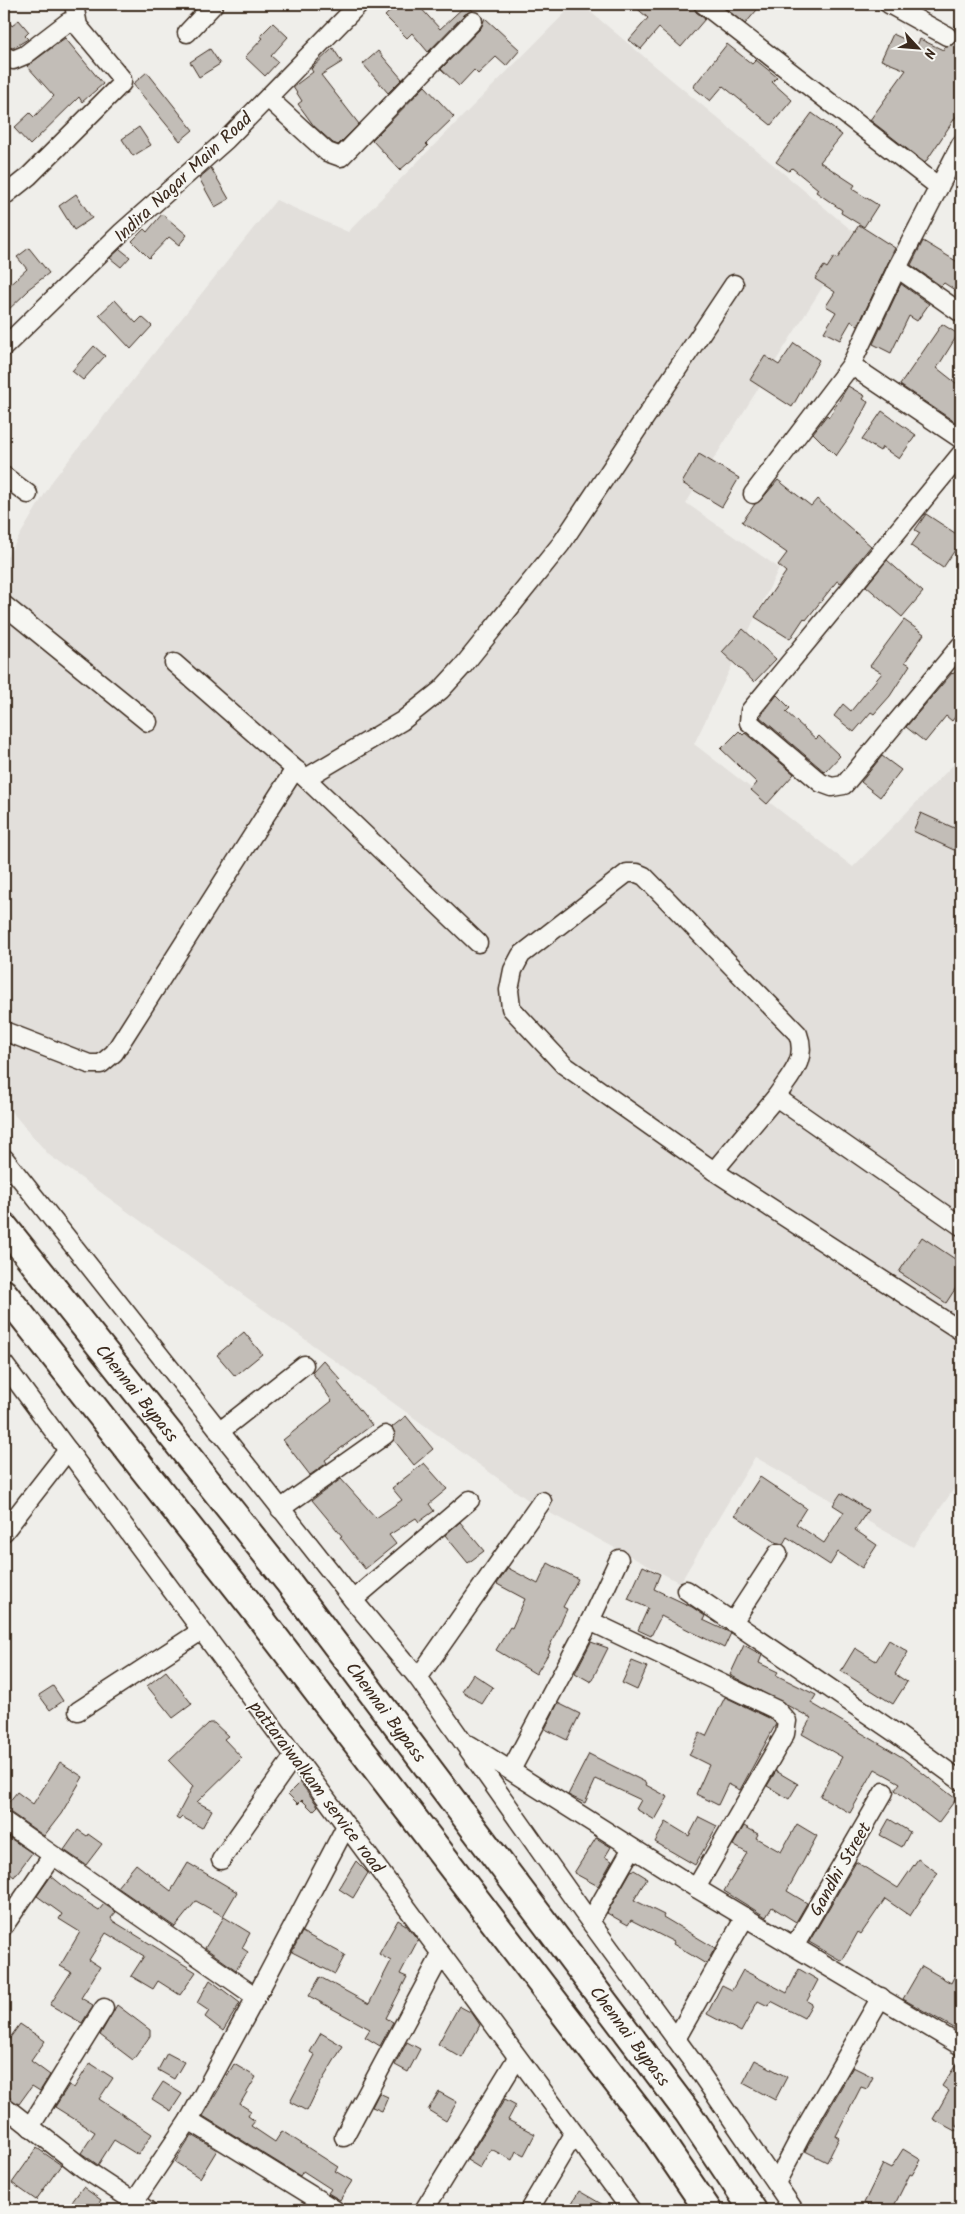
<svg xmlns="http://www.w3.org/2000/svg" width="965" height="2214" font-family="Kalam,sans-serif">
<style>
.built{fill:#e2dfdb}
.building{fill:#c2bdb7;stroke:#3b2a1e}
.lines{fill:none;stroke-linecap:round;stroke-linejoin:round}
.minor-casing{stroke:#3b2a1e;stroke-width:21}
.highway-casing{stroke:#3b2a1e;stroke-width:30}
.minor{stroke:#f6f6f2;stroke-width:18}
.highway{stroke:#f6f6f2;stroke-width:26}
.labels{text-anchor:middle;stroke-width:4;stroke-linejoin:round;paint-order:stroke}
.street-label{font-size:18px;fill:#3b2a1e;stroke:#f6f6f2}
</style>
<rect width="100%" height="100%" fill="#efeeea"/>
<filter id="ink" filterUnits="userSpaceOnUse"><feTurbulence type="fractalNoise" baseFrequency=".02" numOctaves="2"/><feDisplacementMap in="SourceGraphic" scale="10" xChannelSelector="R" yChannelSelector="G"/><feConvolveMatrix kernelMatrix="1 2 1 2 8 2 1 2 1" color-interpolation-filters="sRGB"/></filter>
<g filter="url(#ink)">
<polygon class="built" points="574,4 581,4 856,234 686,503 779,568 694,744 853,867 961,757 961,1479 913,1547 755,1457 680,1583 535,1505 49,1155 4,1103 4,562 53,480 276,200 348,232"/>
<g class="building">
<polygon points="398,4 417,4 440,29 467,4 473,11 465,14 428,52 412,33 407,38 385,16"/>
<polygon points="632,4 693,4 696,12 705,19 681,47 659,28 641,49 629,40 648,18"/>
<polygon points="720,4 762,4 745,24"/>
<polygon points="4,14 12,26 19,20 29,32 25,36 28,39 13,48 4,46"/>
<polygon points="961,15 961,109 925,163 870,120 906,70 881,60 893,34 917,45 920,39 943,50 945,46 952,45 956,41 958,35 954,29"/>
<polygon points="485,18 520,50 506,66 496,57 478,74 474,70 459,86 441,69 481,28"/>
<polygon points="273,23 288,37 271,56 278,62 265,76 245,57 263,38 260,36"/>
<polygon points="65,38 103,84 82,102 79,97 30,145 14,128 30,113 34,117 54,96 27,66"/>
<polygon points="727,44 752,64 756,60 777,77 772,82 792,100 771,125 723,86 710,101 693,87"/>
<polygon points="333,48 342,62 321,75 359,124 338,145 333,143 314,126 298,104 302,101 293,87 313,72 311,69"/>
<polygon points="210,49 220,64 199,77 190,62"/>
<polygon points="378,51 402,79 388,93 363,64"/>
<polygon points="147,72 193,130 180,141 133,84"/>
<polygon points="425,86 454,117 426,144 428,146 400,170 372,140"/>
<polygon points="812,113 842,135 820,162 855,185 852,189 878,205 864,227 841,213 842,210 816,192 818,189 792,168 789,171 776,162"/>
<polygon points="139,127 151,145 133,156 122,139"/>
<polygon points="211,168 229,199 215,207 199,178"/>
<polygon points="76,194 92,218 74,230 59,206"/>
<polygon points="162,214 187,235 179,245 169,237 149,258 132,241 144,229 147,232"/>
<polygon points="859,225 895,248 858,326 851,321 840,340 824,332 836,312 826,306 835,292 815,279 824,266 827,268 834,257 837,259"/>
<polygon points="923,241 961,264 961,294 944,283 941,286 911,265"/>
<polygon points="29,248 49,273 27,290 28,291 4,314 4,290 27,269 17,257"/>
<polygon points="120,249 130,257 121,267 110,258"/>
<polygon points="901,284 929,304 917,321 909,316 891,353 873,344"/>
<polygon points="115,300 136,323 142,317 152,326 131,349 99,315"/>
<polygon points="942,324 958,334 937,368 961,387 961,426 900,385"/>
<polygon points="794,343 819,360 792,407 750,380 765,356 779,365"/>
<polygon points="94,346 105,356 83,380 72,371"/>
<polygon points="848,386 865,396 863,399 868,402 852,433 836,456 813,433 827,415 829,417"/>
<polygon points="882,411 916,435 899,459 882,447 880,451 862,440"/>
<polygon points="699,454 739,478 722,507 682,483"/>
<polygon points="778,480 811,506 817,499 871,546 841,583 837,581 806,620 804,618 790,639 755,617 786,572 778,565 787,553 742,522 755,504 761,500"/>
<polygon points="926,514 961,537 961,541 943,568 911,546 920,533 915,530"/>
<polygon points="887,560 923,592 902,617 866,586"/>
<polygon points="904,620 924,634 905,662 910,665 890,696 874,714 871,712 854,732 834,716 843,704 851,711 882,673 870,666"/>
<polygon points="743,629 776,659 754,682 722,652"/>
<polygon points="961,665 961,709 952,721 946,716 925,742 906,727 952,673 953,674"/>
<polygon points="777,695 790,708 786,712 816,739 819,736 840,756 825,772 760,717"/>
<polygon points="739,731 743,735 745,733 794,774 767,804 751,790 757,783 721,749"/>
<polygon points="882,756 901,770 880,797 861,782"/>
<polygon points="921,813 961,831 954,850 913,831"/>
<polygon points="922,1237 961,1263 961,1280 946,1303 899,1272"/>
<polygon points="244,1332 262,1354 235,1376 217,1355"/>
<polygon points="323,1360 341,1380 338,1383 372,1425 325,1460 327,1463 310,1475 283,1440 332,1401 312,1372"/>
<polygon points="406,1416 433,1449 414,1465 394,1440 395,1434 392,1427"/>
<polygon points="424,1463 447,1489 429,1504 434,1511 419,1522 416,1518 389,1535 396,1544 365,1569 340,1537 342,1536 312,1500 341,1479 376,1518 402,1500 392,1488"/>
<polygon points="760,1477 806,1508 796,1524 824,1543 844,1512 833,1505 841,1493 868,1510 855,1530 877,1545 862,1568 838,1552 830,1565 787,1537 783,1544 777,1543 735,1515"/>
<polygon points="460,1522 484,1551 468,1563 445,1535"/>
<polygon points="548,1563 578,1579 563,1607 567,1609 548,1650 550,1651 536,1674 496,1650 510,1627 512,1628 525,1599 497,1584 508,1568 538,1584"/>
<polygon points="643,1566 660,1574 654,1589 692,1607 705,1616 703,1620 731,1633 724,1648 661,1616 651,1636 638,1630 648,1608 628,1599"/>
<polygon points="889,1640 908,1652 895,1674 907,1682 893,1704 841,1671 855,1648 876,1661"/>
<polygon points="591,1642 608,1648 591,1682 575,1673"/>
<polygon points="744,1645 762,1655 759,1663 778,1672 776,1675 816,1695 811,1703 902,1757 956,1799 938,1823 895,1790 900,1783 875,1769 850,1813 820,1796 842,1757 802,1734 811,1718 730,1675"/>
<polygon points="632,1661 647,1667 637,1690 622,1683"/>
<polygon points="166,1671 192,1704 173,1718 147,1686"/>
<polygon points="473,1674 493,1687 482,1704 462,1691"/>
<polygon points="53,1686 63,1701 50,1710 39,1695"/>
<polygon points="725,1697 771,1719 776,1724 740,1790 728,1784 718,1805 696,1794 709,1765 689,1755 700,1733 706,1736"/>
<polygon points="558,1703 580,1714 567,1740 545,1729"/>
<polygon points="209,1723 214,1723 228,1736 224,1739 242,1758 197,1802 212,1810 202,1828 182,1817 179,1820 176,1818 193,1786 169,1761"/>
<polygon points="589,1754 647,1783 646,1785 668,1797 655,1820 636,1809 641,1800 596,1779 585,1803 568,1795"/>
<polygon points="60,1762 83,1777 61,1814 44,1836 4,1808 17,1792 33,1804"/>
<polygon points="776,1771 798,1784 789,1799 767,1786"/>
<polygon points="300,1782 318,1806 313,1811 302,1800 298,1804 288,1794"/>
<polygon points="699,1817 717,1826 695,1865 655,1842 666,1822 689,1836"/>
<polygon points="889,1819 910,1832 902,1847 880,1835"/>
<polygon points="797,1824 817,1836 787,1891 807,1903 796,1922 772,1907 766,1917 724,1891 747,1853 733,1845 744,1826 758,1834 756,1838 781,1852"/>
<polygon points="78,1830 87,1836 88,1834 102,1844 86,1865 64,1850"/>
<polygon points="4,1834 32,1853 14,1877 4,1869"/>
<polygon points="596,1838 611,1847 605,1857 612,1861 598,1886 574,1873"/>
<polygon points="918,1859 938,1873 910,1916 885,1899 861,1934 858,1932 842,1961 809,1942 856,1862 898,1888"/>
<polygon points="356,1861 368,1873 353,1898 339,1889"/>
<polygon points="188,1863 237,1892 223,1916 196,1901 175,1927 117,1887 136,1864 171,1891"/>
<polygon points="634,1870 647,1878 634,1900 664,1915 663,1917 715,1948 706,1964 673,1944 674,1942 631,1920 628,1925 607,1913 631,1871"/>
<polygon points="51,1876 72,1893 99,1910 104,1904 116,1912 111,1918 113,1921 196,1972 180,1995 158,1981 153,1989 131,1976 144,1956 106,1933 89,1960 100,1967 81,1998 93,2005 82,2023 50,2005 71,1972 60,1966 80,1932 59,1919 62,1914 37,1896"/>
<polygon points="224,1917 250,1933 242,1948 248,1952 236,1970 205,1948"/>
<polygon points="398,1920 406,1925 418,1940 400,1974 407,1977 386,2018 393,2022 380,2046 365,2037 370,2029 309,1996 320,1977 369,2004 391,1961 379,1954"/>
<polygon points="302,1932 345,1955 335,1974 292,1952"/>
<polygon points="961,1963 961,2032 903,1999 922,1966 951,1983"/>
<polygon points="799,1969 818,1980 807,2001 812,2004 804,2018 771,2001 768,2006 758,2001 741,2032 707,2014 722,1985 732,1990 743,1970 787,1993"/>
<polygon points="210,1980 240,2003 223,2031 205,2017 209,2011 197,2003"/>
<polygon points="117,2005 150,2030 150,2036 133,2060 100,2035"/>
<polygon points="459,2006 472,2013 480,2025 462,2058 438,2044"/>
<polygon points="20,2024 45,2041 31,2061 50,2075 40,2091 32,2086 19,2104 4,2096 4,2046"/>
<polygon points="321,2033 343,2046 320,2084 307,2111 290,2102 315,2055 310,2052"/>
<polygon points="407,2042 420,2049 408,2072 395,2065"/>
<polygon points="167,2053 184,2062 174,2079 158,2070"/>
<polygon points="961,2057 961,2120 955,2131 933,2119 949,2091 942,2086"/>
<polygon points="755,2060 787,2077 775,2100 743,2083"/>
<polygon points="90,2063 113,2078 99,2099 152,2134 138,2155 114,2140 98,2165 81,2153 95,2132 55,2107 69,2085 74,2088"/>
<polygon points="234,2064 256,2077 240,2104 251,2111 248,2116 255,2121 251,2126 275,2142 282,2131 338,2167 335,2171 352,2181 340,2200 328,2193 331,2189 303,2171 300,2176 203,2116"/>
<polygon points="853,2067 873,2077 867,2089 861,2087 836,2136 839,2138 827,2162 805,2151"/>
<polygon points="163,2082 182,2094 171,2111 152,2099"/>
<polygon points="439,2092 457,2102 446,2121 428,2110"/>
<polygon points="379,2093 388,2097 382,2111 372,2107"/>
<polygon points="505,2099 516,2105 508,2120 535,2134 524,2155 516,2151 512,2160 491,2149 480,2168 467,2160"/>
<polygon points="192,2135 217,2150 200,2178 175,2162"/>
<polygon points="37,2148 61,2165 36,2200 12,2183"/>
<polygon points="903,2149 921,2160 912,2175 910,2174 892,2210 879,2210 864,2203 883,2164 891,2168"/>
<polygon points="83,2187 101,2200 94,2210 84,2210 72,2202"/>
<polygon points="579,2191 612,2210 568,2210"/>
</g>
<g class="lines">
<g class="minor-casing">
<g id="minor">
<polyline points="703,4 939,187 961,144"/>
<polyline points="889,4 947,36"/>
<polyline points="187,33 214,4"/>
<polyline points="4,56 13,60 25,55 68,22 78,26"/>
<polyline points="268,98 327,152 341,157 473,21"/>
<polyline points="4,196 29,176 122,83 122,79 78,26 74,4"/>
<polyline points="897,268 961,313"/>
<polyline points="4,347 122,232 226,140 359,4"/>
<polyline points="851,365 961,439"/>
<polyline points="961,454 750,711 749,722 821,783 832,787 844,785 961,645"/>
<polyline points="4,476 28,494"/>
<polyline points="753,494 851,365 897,268 939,187"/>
<polyline points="4,605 148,722"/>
<polyline points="298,771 478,943"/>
<polyline points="306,778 402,721 441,690 463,666 561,544 734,284"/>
<polyline points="4,1031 89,1064 101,1064 114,1053 295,769 174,663"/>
<path d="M776 1097C790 1076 808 1060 798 1034L644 876 637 873H627L521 955 513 970 509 990 511 1008 564 1065 714 1171 961 1331"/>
<polyline points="4,1158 353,1600 418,1678 583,1912 692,2061 794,2210"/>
<polyline points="714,1171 776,1097 961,1226"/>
<polyline points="4,1364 631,2210"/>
<polyline points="219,1432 304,1365"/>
<polyline points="280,1509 385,1435"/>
<polyline points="4,1532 68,1450"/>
<polyline points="686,1590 894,1732 961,1781"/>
<polyline points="353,1600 470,1500"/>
<polyline points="590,1621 619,1559"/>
<polyline points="733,1622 778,1553"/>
<polyline points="418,1678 542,1501"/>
<polyline points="78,1711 201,1631"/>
<polyline points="470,1745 696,1888 961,2046"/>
<polyline points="511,1770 590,1621 777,1710 787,1721 785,1734 696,1888"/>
<polyline points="4,1821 256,1997 346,1826"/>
<polyline points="221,1860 294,1756"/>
<polyline points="590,1922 632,1848"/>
<polyline points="4,1926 52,1856"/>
<polyline points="795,1945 884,1792"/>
<polyline points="676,2039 745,1917"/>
<polyline points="4,2106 83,2168 147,2210"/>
<polyline points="189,2120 256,1997"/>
<polyline points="30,2127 104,2008"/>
<polyline points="344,2137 441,1955"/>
<polyline points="776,2183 804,2130 881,1997"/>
<polyline points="134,2202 189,2120 335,2210"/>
<polyline points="424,2210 517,2058"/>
<polyline points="529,2210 574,2134"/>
</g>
</g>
<g class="highway-casing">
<g id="highway">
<polyline points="4,1226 289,1583 688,2113 753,2210"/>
<polyline points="4,1293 252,1607 654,2131 708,2210"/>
</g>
</g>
<use href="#minor" class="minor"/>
<use href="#highway" class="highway"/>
</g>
</g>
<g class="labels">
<g class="street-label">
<text transform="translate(183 177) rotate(-43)" y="6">Indira Nagar Main Road</text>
<text transform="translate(137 1393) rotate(51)" y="6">Chennai Bypass</text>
<text transform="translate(386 1712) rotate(53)" y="6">Chennai Bypass</text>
<text transform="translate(317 1787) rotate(53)" y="6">pattaraiwalkam service road</text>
<text transform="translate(840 1869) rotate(-60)" y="6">Gandhi Street</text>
<text transform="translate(630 2036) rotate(53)" y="6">Chennai Bypass</text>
</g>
</g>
<rect width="965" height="2214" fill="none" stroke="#f6f6f2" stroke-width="20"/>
<rect x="10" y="10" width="945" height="2194" fill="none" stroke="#3b2a1e" stroke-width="2" filter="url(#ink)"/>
<g transform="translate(918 48) rotate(116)" stroke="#f6f6f2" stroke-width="4" paint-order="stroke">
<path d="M0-4L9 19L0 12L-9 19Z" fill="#3b2a1e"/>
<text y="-8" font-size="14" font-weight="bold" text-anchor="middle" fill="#3b2a1e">N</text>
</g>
</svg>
